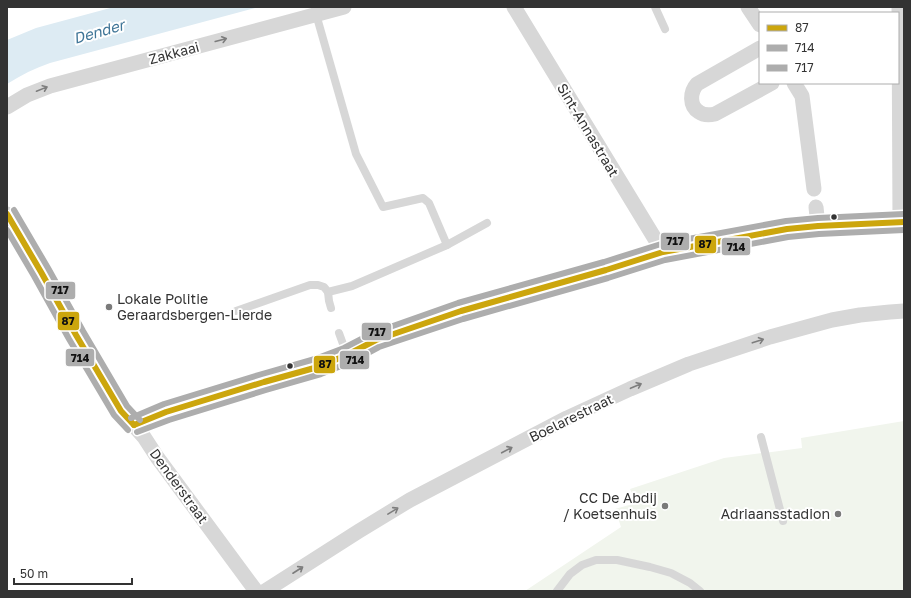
<svg xmlns="http://www.w3.org/2000/svg" width="911" height="598" font-family="'Golos Text',sans-serif">
<style>
.green{fill:#f1f5ed}
.water{fill:#ddebf3}
.lines{fill:none;stroke-linecap:round;stroke-linejoin:round}
.lane{stroke:#d7d7d7;stroke-width:8}
.street{stroke:#d7d7d7;stroke-width:15}
.bus-1-casing{stroke:#fff;stroke-width:9}
.bus-2-casing{stroke:#fff;stroke-width:9}
.bus-3-casing{stroke:#fff;stroke-width:9}
.bus-1{stroke:#cca60d;stroke-width:6}
.bus-2{stroke:#adadad;stroke-width:6}
.bus-3{stroke:#adadad;stroke-width:6}
.oneway{stroke:#7d7d7d}
.bus-dot{fill:#333;stroke:#fff;stroke-width:1.5}
.poi-dot{fill:#7a7a7a;stroke:#fff;stroke-width:1.5}
.labels{text-anchor:middle;stroke-width:4;stroke-linejoin:round;paint-order:stroke}
.street-label{font-size:14px;fill:#333;stroke:#fff}
.poi-label{font-size:14px;fill:#333;stroke:#fff;text-anchor:end}
.water-label{font-size:15px;font-style:italic;fill:#3f7597;stroke:#fff}
.line-badge{stroke:#fff;stroke-width:1.5}
.pale-badge-label{font-size:11px;text-anchor:middle;font-weight:bold;fill:#111}
</style>
<rect width="100%" height="100%" fill="#fff"/>
<polygon class="green" points="904,421 904,591 525,591 621,527 615,509 636,503 630,489 724,458 802,448 801,438"/>
<path class="water" d="M114 7H259L50 63C35 68 21 75 7 84V40L36 28Z"/>
<g class="lines">
<g class="lane">
<polyline points="655,7 665,29"/>
<polyline points="316,14 356,154 383,207 423,198 429,203 447,245"/>
<polyline points="328,292 329,301 331,308"/>
<polyline points="236,311 310,285 318,285 324,287 328,292 352,286 447,245 487,223"/>
<polyline points="339,333 347,355"/>
<polyline points="761,437 783,521"/>
<polyline points="557,591 570,574 582,565 596,560 617,560 650,567 671,573 690,583 700,591"/>
</g>
<g class="street">
<polyline points="514,7 663,252"/>
<polyline points="748,7 760,25"/>
<polyline points="899,7 900,222"/>
<path d="M760 48 697 84C690 92 689 106 699 112 703 115 710 115 715 114L772 83"/>
<polyline points="794,83 802,96 814,189"/>
<polyline points="7,107 27,95 50,86 344,7"/>
<polyline points="816,207 818,226"/>
<polyline points="7,214 41,272 76,335 121,411 144,437 157,457 256,591"/>
<polyline points="134,425 166,412 264,382 318,367 347,355 376,340 461,311 606,270 663,252 787,229 818,226 904,222"/>
<polyline points="265,591 359,531 410,500 567,418 630,389 689,364 770,337 832,320 860,315 890,312 904,311"/>
</g>
<g class="bus-1-casing">
<g id="bus-1">
<polyline points="7,214 41,272 76,335 121,411 134,425"/>
<polyline points="134,425 166,412 264,382 318,367 347,355 376,340 461,311 606,270 663,252 787,229 818,226 904,222"/>
</g>
</g>
<g class="bus-2-casing">
<g id="bus-2">
<polyline points="7,230 34,276 69,339 114,415 128,430"/>
<polyline points="137,432 169,420 266,390 321,374 351,362 379,347 463,319 608,278 665,260 788,237 819,234 904,230"/>
</g>
</g>
<g class="bus-3-casing">
<g id="bus-3">
<polyline points="14,210 48,268 83,331 127,406 140,420"/>
<polyline points="131,418 164,404 262,374 315,359 344,348 373,333 458,303 604,262 661,244 786,221 818,218 904,214"/>
</g>
</g>
<use href="#bus-1" class="bus-1"/>
<use href="#bus-2" class="bus-2"/>
<use href="#bus-3" class="bus-3"/>
</g>
<defs><path id="oneway-shaft" d="M-6 0H5M1.5-3L5.5 0L1.5 3" fill="none" stroke-width="1.6" stroke-linecap="round" stroke-linejoin="round"/></defs>
<g class="oneway">
<use href="#oneway-shaft" transform="translate(221 40) rotate(-15)"/>
<use href="#oneway-shaft" transform="translate(42 89) rotate(-22)"/>
<use href="#oneway-shaft" transform="translate(758 341) rotate(-18)"/>
<use href="#oneway-shaft" transform="translate(636 386) rotate(-23)"/>
<use href="#oneway-shaft" transform="translate(507 450) rotate(-28)"/>
<use href="#oneway-shaft" transform="translate(393 511) rotate(-31)"/>
<use href="#oneway-shaft" transform="translate(298 570) rotate(-33)"/>
</g>
<g class="bus-dot">
<circle cx="834" cy="217" r="3.5"/>
<circle cx="290" cy="366" r="3.5"/>
</g>
<g class="poi-dot">
<circle cx="109" cy="307" r="4"/>
<circle cx="665" cy="506" r="4"/>
<circle cx="838" cy="514" r="4"/>
</g>
<g class="labels">
<g class="street-label">
<text transform="translate(174 53) rotate(-15)" y="5">Zakkaai</text>
<text transform="translate(588 130) rotate(59)" y="5">Sint-Annastraat</text>
<text transform="translate(571 418) rotate(-26)" y="5">Boelarestraat</text>
<text transform="translate(179 486) rotate(54)" y="5">Denderstraat</text>
</g>
<g class="poi-label">
<text x="117" y="304" text-anchor="start">Lokale Politie<tspan x="117" dy="16">Geraardsbergen-Lierde</tspan></text>
<text x="657" y="503">CC De Abdij<tspan x="657" dy="16">/ Koetsenhuis</tspan></text>
<text x="830" y="519">Adriaansstadion</text>
</g>
<g class="water-label">
<text transform="translate(99 32) rotate(-16)" y="5">Dender</text>
</g>
</g>
<g class="line-badge">
<rect x="660" y="232" width="30" height="19" rx="4" fill="#adadad"/>
<rect x="694" y="235" width="23" height="19" rx="4" fill="#cca60d"/>
<rect x="721" y="237" width="30" height="19" rx="4" fill="#adadad"/>
<rect x="45" y="281" width="31" height="19" rx="4" fill="#adadad"/>
<rect x="57" y="311" width="23" height="20" rx="4" fill="#cca60d"/>
<rect x="361" y="322" width="31" height="19" rx="4" fill="#adadad"/>
<rect x="65" y="348" width="30" height="19" rx="4" fill="#adadad"/>
<rect x="339" y="350" width="31" height="20" rx="4" fill="#adadad"/>
<rect x="313" y="355" width="23" height="19" rx="4" fill="#cca60d"/>
</g>
<g class="pale-badge-label">
<text x="675" y="245">717</text>
<text x="705" y="248">87</text>
<text x="736" y="251">714</text>
<text x="60" y="294">717</text>
<text x="68" y="325">87</text>
<text x="377" y="336">717</text>
<text x="80" y="362">714</text>
<text x="355" y="364">714</text>
<text x="325" y="368">87</text>
</g>
<rect width="911" height="598" fill="none" stroke="#333333" stroke-width="16"/>
<rect x="759" y="12" width="140" height="72" fill="#ffffff" stroke="#adadad"/>
<rect x="767" y="25" width="20" height="6" fill="#cca60d" stroke="#adadad"/>
<text x="795" y="32" font-size="12" fill="#333333">87</text>
<rect x="767" y="45" width="20" height="6" fill="#adadad" stroke="#adadad"/>
<text x="795" y="52" font-size="12" fill="#333333">714</text>
<rect x="767" y="65" width="20" height="6" fill="#adadad" stroke="#adadad"/>
<text x="795" y="72" font-size="12" fill="#333333">717</text>
<path d="M14 578v6h118v-6" fill="none" stroke="#333333" stroke-width="2"/>
<text x="20" y="578" font-size="12" fill="#333333" stroke="#ffffff" stroke-width="3" paint-order="stroke">50 m</text>
</svg>
